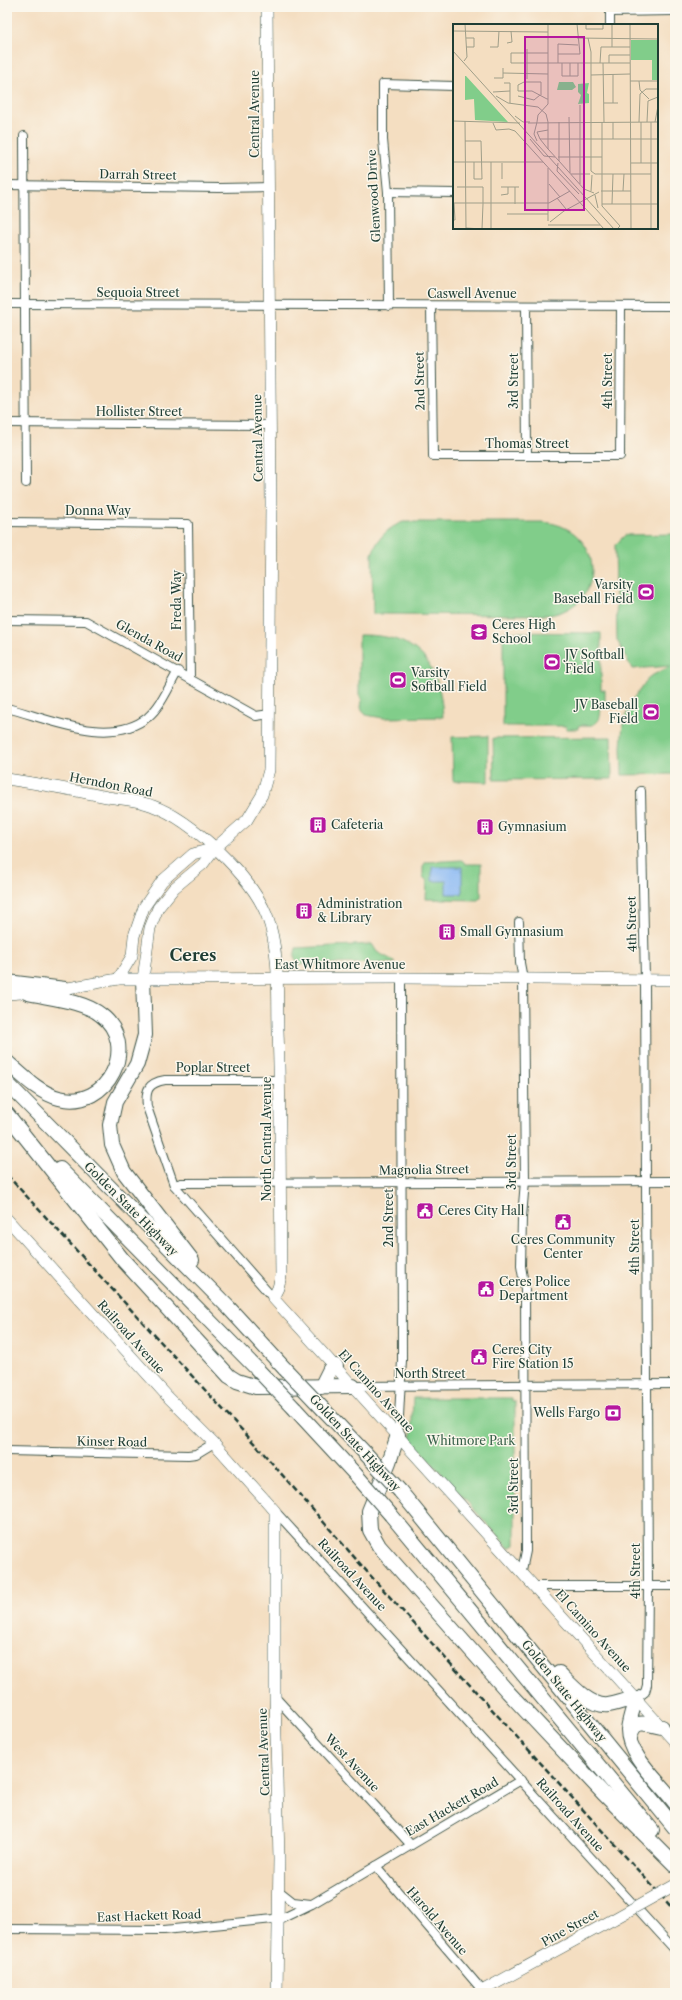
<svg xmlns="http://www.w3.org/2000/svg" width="682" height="2000" font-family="'Libre Caslon Text',serif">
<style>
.green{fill:#81cd8a;stroke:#50855f}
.water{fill:#88b8f4;stroke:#547a94}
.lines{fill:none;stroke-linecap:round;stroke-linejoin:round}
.street-casing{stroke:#3f5549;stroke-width:10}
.secondary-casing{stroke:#3f5549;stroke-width:12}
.highway-casing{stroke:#3f5549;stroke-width:16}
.street{stroke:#fff;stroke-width:8}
.secondary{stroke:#fff;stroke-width:11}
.highway{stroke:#fff;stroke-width:14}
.rail{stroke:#1f3d34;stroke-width:2.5;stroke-dasharray:6 3;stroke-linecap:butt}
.secondary-bridge-casing{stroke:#3f5549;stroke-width:12;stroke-linecap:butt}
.highway-bridge-casing{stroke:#3f5549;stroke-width:16;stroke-linecap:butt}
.secondary-bridge{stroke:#fff;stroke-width:11}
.highway-bridge{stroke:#fff;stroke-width:14}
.labels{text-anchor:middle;stroke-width:3;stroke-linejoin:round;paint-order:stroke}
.street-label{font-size:12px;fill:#1f3d34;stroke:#fbf7ec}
.poi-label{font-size:12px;fill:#1f3d34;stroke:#fbf7ec;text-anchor:start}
.park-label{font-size:12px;fill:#38614a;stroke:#fbf7ec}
.district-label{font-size:16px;font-weight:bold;fill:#1f3d34;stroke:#fbf7ec}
.inset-road{fill:none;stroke:#9f9e89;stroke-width:1}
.view{fill:#b5179e;fill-opacity:0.15;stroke:#b5179e;stroke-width:2}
.inset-edge{fill:none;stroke:#1f3d34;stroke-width:2}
</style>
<rect width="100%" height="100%" fill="#fbf7ec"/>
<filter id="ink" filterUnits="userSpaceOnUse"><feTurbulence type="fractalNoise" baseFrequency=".025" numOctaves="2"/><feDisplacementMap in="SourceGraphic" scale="8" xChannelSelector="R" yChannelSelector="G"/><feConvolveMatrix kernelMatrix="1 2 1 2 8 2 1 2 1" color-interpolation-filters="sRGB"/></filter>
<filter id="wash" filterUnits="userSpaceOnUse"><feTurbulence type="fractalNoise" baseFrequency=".012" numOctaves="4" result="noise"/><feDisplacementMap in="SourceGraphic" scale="16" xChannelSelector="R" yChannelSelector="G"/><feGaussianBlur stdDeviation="0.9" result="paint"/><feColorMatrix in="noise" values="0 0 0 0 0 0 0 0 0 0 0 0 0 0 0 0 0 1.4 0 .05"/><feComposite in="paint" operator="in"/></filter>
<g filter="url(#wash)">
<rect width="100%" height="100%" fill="#f4dec1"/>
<g class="green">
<path d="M403 522H543C604 527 610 604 550 615L373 614 372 554C378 538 387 528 403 522Z"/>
<polygon points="675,534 675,774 622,775 621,747 623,723 632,701 649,677 671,666 632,669 617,640 615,545 625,535"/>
<path d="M503 632 601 633V690H605V702H601C600 711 603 721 592 725 587 726 583 724 578 726V729H566V726H503Z"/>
<path d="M359 635C416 634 440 661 443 717L383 718 366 715 361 708 362 700 359 694Z"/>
<polygon points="488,736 488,782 453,781 452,737"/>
<polygon points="611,737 612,779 494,780 493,738"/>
<polygon points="462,860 466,864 481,864 481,897 478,900 426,899 427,881 423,877 423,866 426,862"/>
<polygon points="372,944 377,952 394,961 395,963 299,964 294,957 296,948"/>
<polygon points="413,1398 512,1398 512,1401 515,1401 515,1545 509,1548 411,1440"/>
</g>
<polygon class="water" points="432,867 462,867 462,894 446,894 446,881 432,881"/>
</g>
<g filter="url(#ink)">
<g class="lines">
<g class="street-casing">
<g id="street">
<polyline points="610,8 610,25"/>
<polyline points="610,12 675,11"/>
<polyline points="24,136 26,483"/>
<polyline points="7,185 219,188 269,187"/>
<polyline points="388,192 454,193"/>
<polyline points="7,304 675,306"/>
<polyline points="389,306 388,192 383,140 383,84 454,86"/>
<polyline points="431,306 433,456 620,456 621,306"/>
<polyline points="526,306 527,456"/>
<polyline points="7,423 271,425"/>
<polyline points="7,522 188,524 190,677"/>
<polyline points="7,620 86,621 256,716 270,714"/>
<path d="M7 708C47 718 110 748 148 717 162 705 169 686 178 671"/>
<polyline points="519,922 520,963 523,979 525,1181 522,1217 521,1266 525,1289 526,1551 522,1570"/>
<polyline points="174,1185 181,1183 675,1181"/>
<path d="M273 1298 174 1185 147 1107C145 1090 148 1083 165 1080H280"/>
<polyline points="353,1386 675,1384"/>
<polyline points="398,1435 402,1360 401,978"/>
<polyline points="7,1451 188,1455 196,1454 214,1443"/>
<polyline points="275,1511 675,1950"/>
<polyline points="534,1586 675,1586"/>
<polyline points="275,1697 411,1845"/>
<polyline points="636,1699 645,1692 647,1685 648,1586 645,980 641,791"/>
<polyline points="376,1866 482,1990"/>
<polyline points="279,1891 293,1902 311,1904"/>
<polyline points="7,1929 164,1930 283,1918 312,1904 521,1780"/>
</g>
</g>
<g class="secondary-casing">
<g id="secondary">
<path d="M7 779C40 784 73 790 107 797 121 799 139 800 153 806 192 820 252 877 267 916 280 951 277 993 278 1030 281 1112 280 1194 281 1276L278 1288 273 1298 675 1742"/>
<polyline points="118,979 132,956 134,936 144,907 162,881 193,854 215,848"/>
<polyline points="143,979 150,928 158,908 174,888 203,864 215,848 247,820 262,795 269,770 271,503 267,7"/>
<polyline points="57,990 118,979 143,979 401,978 675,980"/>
<polyline points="7,994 36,992"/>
<polyline points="7,1219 168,1397 214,1443 275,1511 275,1697 279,1859 277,1993"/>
<polyline points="478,1993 614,1919"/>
</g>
</g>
<g class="highway-casing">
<g id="highway">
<polyline points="143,979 145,1035 137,1064 115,1102 110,1125 112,1145 124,1172 192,1260"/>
<polyline points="7,982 65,989"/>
<path d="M7 1062C22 1075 39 1093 59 1098 108 1111 140 1044 101 1015 84 1001 50 998 28 993"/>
<polyline points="7,1083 228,1307 285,1369"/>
<polyline points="7,1114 123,1260 229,1376 237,1381 256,1387 353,1386"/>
<polyline points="60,1169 256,1368"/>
<polyline points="321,1387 330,1369 336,1366"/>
<polyline points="295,1409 356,1475"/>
<polyline points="324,1410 366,1454"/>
<polyline points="398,1435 389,1462 369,1511 370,1530 379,1546 508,1692 603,1793 675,1865"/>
<polyline points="400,1491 675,1828"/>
<polyline points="391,1515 652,1830"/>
<path d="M559 1673C571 1685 590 1707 608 1705 619 1704 625 1699 636 1699 633 1709 629 1719 628 1730 628 1756 660 1782 675 1803"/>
<path d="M630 1738C634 1717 646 1724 662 1727"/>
</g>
</g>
<use href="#street" class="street"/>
<use href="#secondary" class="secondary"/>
<use href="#highway" class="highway"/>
<polyline class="rail" points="7,1175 264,1454 369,1574 675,1911"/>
<g class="secondary-bridge-casing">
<polyline id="secondary-bridge" points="614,1919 675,1885"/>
</g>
<g class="highway-bridge-casing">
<g id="highway-bridge">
<polyline points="256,1368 295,1409"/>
<polyline points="285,1369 324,1410"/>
<polyline points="366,1454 400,1491"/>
<polyline points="356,1475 391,1515"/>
</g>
</g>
<use href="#secondary-bridge" class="secondary-bridge"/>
<use href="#highway-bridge" class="highway-bridge"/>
</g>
</g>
<defs>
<g id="stadium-square" transform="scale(0.9)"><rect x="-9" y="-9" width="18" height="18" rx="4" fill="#b5179e" stroke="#fbf7ec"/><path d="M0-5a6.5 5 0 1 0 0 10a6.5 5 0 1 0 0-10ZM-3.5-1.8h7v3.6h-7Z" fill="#fff"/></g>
<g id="school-square" transform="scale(0.9)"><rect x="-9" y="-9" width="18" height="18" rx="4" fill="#b5179e" stroke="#fbf7ec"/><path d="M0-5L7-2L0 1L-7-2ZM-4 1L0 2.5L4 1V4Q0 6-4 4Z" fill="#fff"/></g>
<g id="building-square" transform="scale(0.9)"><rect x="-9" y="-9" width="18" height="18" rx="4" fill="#b5179e" stroke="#fbf7ec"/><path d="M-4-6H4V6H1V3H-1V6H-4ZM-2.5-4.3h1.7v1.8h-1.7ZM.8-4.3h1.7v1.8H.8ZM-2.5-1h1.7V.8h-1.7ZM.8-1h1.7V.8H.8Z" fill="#fff"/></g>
<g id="civic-square" transform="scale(0.9)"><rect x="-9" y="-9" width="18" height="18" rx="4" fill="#b5179e" stroke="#fbf7ec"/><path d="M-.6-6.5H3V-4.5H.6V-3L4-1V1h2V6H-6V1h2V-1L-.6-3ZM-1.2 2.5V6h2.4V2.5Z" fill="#fff"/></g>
<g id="bank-square" transform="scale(0.9)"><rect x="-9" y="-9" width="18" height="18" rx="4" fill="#b5179e" stroke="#fbf7ec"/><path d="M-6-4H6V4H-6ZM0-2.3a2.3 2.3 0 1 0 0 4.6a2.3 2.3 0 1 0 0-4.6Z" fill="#fff"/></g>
</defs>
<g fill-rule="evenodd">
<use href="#stadium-square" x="646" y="592"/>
<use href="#school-square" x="479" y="632"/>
<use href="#stadium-square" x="552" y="662"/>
<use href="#stadium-square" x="398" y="680"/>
<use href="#stadium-square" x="651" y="712"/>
<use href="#building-square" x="318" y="825"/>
<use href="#building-square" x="485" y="827"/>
<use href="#building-square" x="304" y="911"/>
<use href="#building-square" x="447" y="932"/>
<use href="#civic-square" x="425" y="1211"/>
<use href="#civic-square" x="563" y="1222"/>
<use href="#civic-square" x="486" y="1289"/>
<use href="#civic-square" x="479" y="1357"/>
<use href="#bank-square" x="613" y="1413"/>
</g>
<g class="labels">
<g class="street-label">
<text transform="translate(255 114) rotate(-90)" y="4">Central Avenue</text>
<text transform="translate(138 175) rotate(1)" y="4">Darrah Street</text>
<text transform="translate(374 196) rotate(-93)" y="4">Glenwood Drive</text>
<text x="138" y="297">Sequoia Street</text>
<text x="472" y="298">Caswell Avenue</text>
<text transform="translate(420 381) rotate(-91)" y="4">2nd Street</text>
<text transform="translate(514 381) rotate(-90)" y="4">3rd Street</text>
<text transform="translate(608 381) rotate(-90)" y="4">4th Street</text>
<text x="139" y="416">Hollister Street</text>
<text transform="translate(258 438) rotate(-91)" y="4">Central Avenue</text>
<text x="527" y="448">Thomas Street</text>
<text x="98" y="515">Donna Way</text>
<text transform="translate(177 600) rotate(-90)" y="4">Freda Way</text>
<text transform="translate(149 641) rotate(29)" y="4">Glenda Road</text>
<text transform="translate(111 785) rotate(11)" y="4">Herndon Road</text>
<text transform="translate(632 924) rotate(-91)" y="4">4th Street</text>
<text x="340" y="969">East Whitmore Avenue</text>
<text x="213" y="1072">Poplar Street</text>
<text transform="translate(267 1139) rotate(-90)" y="4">North Central Avenue</text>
<text transform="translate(512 1162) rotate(-90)" y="4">3rd Street</text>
<text transform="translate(424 1170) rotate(-1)" y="4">Magnolia Street</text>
<text transform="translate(131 1209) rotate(45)" y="4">Golden State Highway</text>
<text transform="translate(389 1218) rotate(-90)" y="4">2nd Street</text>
<text transform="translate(635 1247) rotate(-90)" y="4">4th Street</text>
<text transform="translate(131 1337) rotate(48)" y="4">Railroad Avenue</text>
<text x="430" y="1378">North Street</text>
<text transform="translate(376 1391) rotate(48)" y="4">El Camino Avenue</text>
<text transform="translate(112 1442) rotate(1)" y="4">Kinser Road</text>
<text transform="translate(355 1443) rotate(47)" y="4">Golden State Highway</text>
<text transform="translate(514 1486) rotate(-90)" y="4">3rd Street</text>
<text transform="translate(636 1571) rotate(-90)" y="4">4th Street</text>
<text transform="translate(352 1575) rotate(47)" y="4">Railroad Avenue</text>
<text transform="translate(593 1631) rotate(48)" y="4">El Camino Avenue</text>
<text transform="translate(564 1691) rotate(51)" y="4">Golden State Highway</text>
<text transform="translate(264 1752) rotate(-92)" y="4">Central Avenue</text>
<text transform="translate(352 1763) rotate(47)" y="4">West Avenue</text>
<text transform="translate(452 1807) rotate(-30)" y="4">East Hackett Road</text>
<text transform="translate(570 1815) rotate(48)" y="4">Railroad Avenue</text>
<text transform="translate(149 1916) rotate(-2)" y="4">East Hackett Road</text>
<text transform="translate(437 1921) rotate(49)" y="4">Harold Avenue</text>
<text transform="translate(570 1928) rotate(-29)" y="4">Pine Street</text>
</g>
<g class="poi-label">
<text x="633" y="589" text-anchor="end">Varsity<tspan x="633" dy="14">Baseball Field</tspan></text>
<text x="492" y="629">Ceres High<tspan x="492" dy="14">School</tspan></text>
<text x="565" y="659">JV Softball<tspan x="565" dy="14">Field</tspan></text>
<text x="411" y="677">Varsity<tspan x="411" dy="14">Softball Field</tspan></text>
<text x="638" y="709" text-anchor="end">JV Baseball<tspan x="638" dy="14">Field</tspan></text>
<text x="331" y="829">Cafeteria</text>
<text x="498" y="831">Gymnasium</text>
<text x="317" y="908">Administration<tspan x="317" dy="14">&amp; Library</tspan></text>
<text x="460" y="936">Small Gymnasium</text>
<text x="438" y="1215">Ceres City Hall</text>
<text x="563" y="1244" text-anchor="middle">Ceres Community<tspan x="563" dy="14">Center</tspan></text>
<text x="499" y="1286">Ceres Police<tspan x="499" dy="14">Department</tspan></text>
<text x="492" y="1354">Ceres City<tspan x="492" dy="14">Fire Station 15</tspan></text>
<text x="600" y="1417" text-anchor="end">Wells Fargo</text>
</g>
<g class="park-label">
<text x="471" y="1445">Whitmore Park</text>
</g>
<g class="district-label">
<text x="193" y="961">Ceres</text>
</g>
</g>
<g transform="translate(453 24)">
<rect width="205" height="205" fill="#f4dec1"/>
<path d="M178 16H205V56H199V36H178ZM12 52H13L55 98 22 96 21 75 12 76ZM106 58H120L123 63 119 66H104ZM136 59 134 69 136 70V79L125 80 128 71 125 68V60Z" fill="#81cd8a"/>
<path class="inset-road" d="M133 0V5H150V0M159 0V23M177 0 178 205M0 7 95 8M13 14H21V23H13M124 14 205 15M135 14 138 28V147L142 150M54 19 59 18 58 7M37 23H45L46 7M74 25V55M0 27 161 205M95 29H58V39H177M105 30H127L124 0M11 37 14 33 12 0M105 39V20L125 21M109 39V52H125V39M117 39V52M147 39 148 23H177M150 39 151 98M156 39V31H177M50 49 95 50M160 50V79M138 51 177 50M41 54H50V44M177 57H205M186 57 187 66 196 75M51 59H57V79M40 68 57 67M88 71V58H71L65 61V67H79L94 75H95M43 72 55 79 85 83 93 90 95 98M65 72 81 76 87 71M151 79H165M62 92 70 98H77M116 93 117 149M0 97 67 99M12 97 13 205M84 98 85 91 95 80V0M84 98 81 110 84 117M95 98V125L106 137M106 98V137L131 165 141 169M149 98V182L167 202 164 205M160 98V115M186 98 187 70 193 65H205M188 98V139M194 98 195 77 205 73M202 98 205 82M40 99 43 106 56 105 62 107 151 205M75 99 205 98M77 115 91 132 102 133M87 115H205M12 117H28L29 155H21V138M95 125 87 115 84 108 95 106M105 133H149M0 138H90M105 139 104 147 126 170M178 139H205M118 150H137M142 150H198M49 155V139M96 160 107 173M127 160V81M4 163H30V180M48 163H66M138 167 139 151M148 167H178M170 167 171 150M48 171 55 170V163M142 171 145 184M104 174 113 185M0 179H96L117 167M62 180V163M149 180H205M159 180 160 150M54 190H95M0 196H2L1 179M95 197V144M97 198 111 187 146 168M95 201H147M13 204 29 205M29 205 30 180M38 205V138M198 205V98"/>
<path class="view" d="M72 13H131V186H72Z"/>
<rect width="205" height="205" class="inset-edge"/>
</g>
<rect width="682" height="2000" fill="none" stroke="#fbf7ec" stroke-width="24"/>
</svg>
